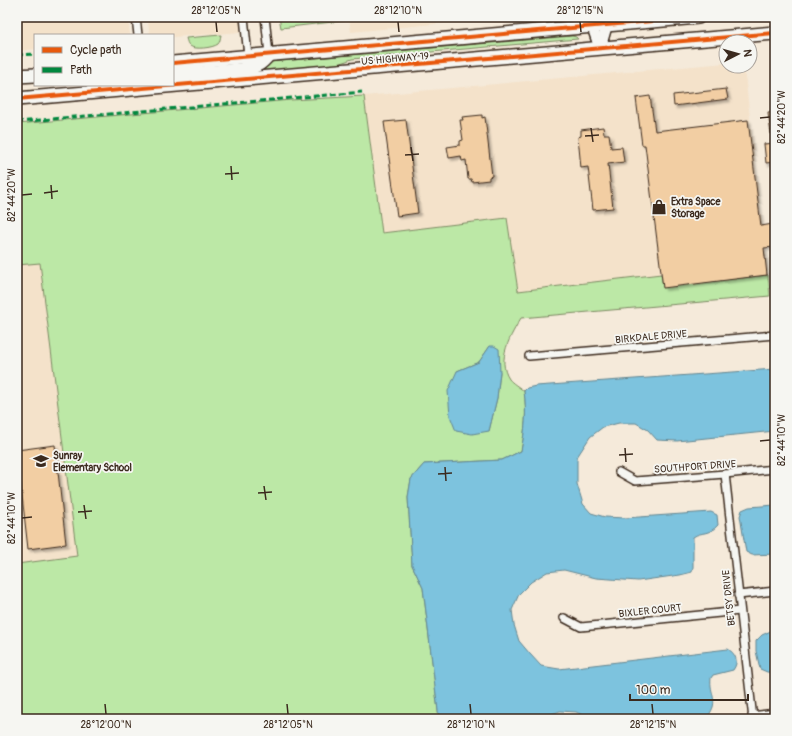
<svg xmlns="http://www.w3.org/2000/svg" width="792" height="736" font-family="Pangolin,sans-serif">
<style>
.built{fill:#f4e2ca}
.green{fill:#bce8a6;stroke:#7c8962;fill-rule:evenodd}
.water{fill:#7dc3de;stroke:#638691}
.building{fill:#f2cea3;stroke:#3b2a1e;filter:url(#shadow)}
.lines{fill:none;stroke-linecap:round;stroke-linejoin:round}
.street-casing{stroke:#3b2a1e;stroke-width:10}
.secondary-casing{stroke:#3b2a1e;stroke-width:13}
.highway-casing{stroke:#3b2a1e;stroke-width:16}
.street{stroke:#f6f6f2;stroke-width:7}
.secondary{stroke:#f6f6f2;stroke-width:10}
.highway{stroke:#f6f6f2;stroke-width:13}
.quiet{stroke:#00873e;stroke-width:3;stroke-dasharray:6 3;stroke-linecap:butt}
.cycleway-casing{stroke:#f6f6f2;stroke-width:6}
.cycleway{stroke:#e8590c;stroke-width:4}
.ticks{fill:none;stroke:#3b2a1e;stroke-width:1.5}
.labels{text-anchor:middle;stroke-width:3.5;stroke-linejoin:round;paint-order:stroke}
.street-label{font-size:10px;fill:#3b2a1e;stroke:#f6f6f2}
.poi-label{font-size:10px;font-weight:bold;fill:#3b2a1e;stroke:#f6f6f2;text-anchor:start}
.neatline{fill:none;stroke:#3b2a1e;stroke-width:1.5}
.ticks-label{font-size:10px;text-anchor:middle;fill:#3b2a1e}
</style>
<defs>
<filter id="shadow"><feDropShadow dx="2.5" dy="2.5" stdDeviation="1" flood-color="#0004"/></filter>
</defs>
<rect width="100%" height="100%" fill="#f5eada"/>
<filter id="ink" filterUnits="userSpaceOnUse"><feTurbulence type="fractalNoise" baseFrequency=".025" numOctaves="2"/><feDisplacementMap in="SourceGraphic" scale="8" xChannelSelector="R" yChannelSelector="G"/><feConvolveMatrix kernelMatrix="1 2 1 2 8 2 1 2 1" color-interpolation-filters="sRGB"/></filter>
<g filter="url(#ink)">
<g class="built">
<polygon points="17,17 128,17 130,35 35,35 35,49 17,51"/>
<polygon points="147,17 241,17 243,32 173,37 173,35 150,35"/>
<polygon points="349,17 507,17 351,32"/>
<polygon points="726,63 726,66 744,66 768,275 663,288 661,274 518,291 507,218 382,233 364,96"/>
<polygon points="40,262 77,556 17,564 17,265"/>
</g>
<g class="green">
<polygon points="279,17 349,17 350,20 281,28"/>
<path d="M221 35C220 39 220 42 218 44 213 48 194 50 190 46 187 44 187 41 186 38Z"/>
<polygon points="572,36 576,37 578,39 352,59 335,65 256,72 269,62"/>
<path d="M364 96 382 233 507 218 518 291 661 274 663 287 768 275 770 296 521 318C511 335 496 359 509 379 512 383 519 387 524 391 527 413 525 430 521 451L502 460 424 464 411 479 408 497 412 565 423 588 439 719H17V564L77 556 40 263 17 265V124L291 100ZM490 346 500 372 497 398 489 431 457 371 479 362Z"/>
</g>
<g class="water">
<polygon points="490,346 494,346 499,349 500,372 497,398 489,431 472,434 456,431 450,416 448,391 457,371 479,362"/>
<path d="M775 369V431L677 441 657 440 648 430 636 423H619L603 427 590 437 577 457V484L583 504 591 513 605 517 625 518 711 512 717 515 718 525C708 536 702 531 693 537V567L692 572 680 575 638 581 596 578 564 570 547 572 531 582 519 594 512 610 514 625 519 641 530 654 541 666 559 669 728 649C736 654 739 662 733 670L713 675 711 678C709 694 720 701 708 716L677 719H592L576 712 560 711 538 719H439L423 588 412 565 408 497 411 479 424 464 502 460 521 451C525 431 527 412 524 391L527 388 536 386Z"/>
<polygon points="775,505 775,554 752,555 746,552 740,516 742,510 749,507"/>
<polygon points="775,629 775,673 767,672 760,669 756,651 756,641 762,635"/>
</g>
<g class="building">
<polygon points="726,89 728,99 674,106 673,95"/>
<polygon points="650,96 655,131 748,120 761,226 773,224 775,247 764,248 767,275 663,288 645,145 642,145 636,98"/>
<polygon points="775,112 775,134 771,134 768,113"/>
<polygon points="482,115 482,118 485,117 492,176 489,177 489,180 472,182 471,179 468,179 466,160 462,161 461,156 449,158 447,147 460,145 460,141 463,140 460,120 463,120 462,117"/>
<polygon points="406,120 418,213 397,216 384,122"/>
<polygon points="603,127 604,134 609,134 611,148 622,147 624,162 608,164 613,208 593,210 588,167 581,168 578,137 581,136 581,130"/>
<polygon points="775,143 775,162 766,163 764,144"/>
<polygon points="55,445 66,544 28,549 17,450"/>
</g>
<g class="lines">
<g class="street-casing">
<g id="street">
<polyline points="136,17 138,35"/>
<polyline points="244,17 248,56"/>
<polyline points="265,17 269,54"/>
<polyline points="529,356 775,335"/>
<polyline points="619,472 635,481 725,474 775,469"/>
<polyline points="725,474 753,719"/>
<polyline points="738,595 775,591"/>
<polyline points="564,618 581,627 740,611"/>
<polyline points="752,716 775,713"/>
</g>
</g>
<g class="secondary-casing">
<g id="secondary">
<polyline points="591,17 592,26 600,49"/>
<polyline points="600,49 607,25 606,17"/>
</g>
</g>
<g class="highway-casing">
<g id="highway">
<polyline points="173,63 698,17"/>
<path d="M173 75 239 70C254 67 260 66 269 54"/>
<polyline points="17,76 35,75"/>
<polyline points="17,99 775,33"/>
</g>
</g>
<use href="#street" class="street"/>
<use href="#secondary" class="secondary"/>
<use href="#highway" class="highway"/>
<g class="quiet">
<polyline points="17,55 35,54"/>
<polyline points="17,122 362,92"/>
</g>
<g class="cycleway-casing">
<g id="cycleway">
<polyline points="173,63 698,17"/>
<polyline points="17,99 775,33"/>
</g>
</g>
<use href="#cycleway" class="cycleway"/>
</g>
</g>
<path class="ticks" d="M216 22 217 32M398 22 399 32M580 22 581 32M760 118 770 117M591 128 593 142M585 136 599 135M411 147 413 161M405 155 419 154M231 166 232 180M225 174 239 173M51 185 52 199M44 193 58 191M22 195 32 194M760 441 770 440M625 448 626 462M619 455 633 454M445 467 446 481M438 474 452 473M264 486 266 500M258 493 272 492M84 505 86 519M78 512 92 511M22 518 32 517M105 704 106 714M287 704 288 714M470 704 471 714M652 704 653 714"/>
<defs>
<g id="shop-bare" transform="scale(1.2)"><path d="M-5-2.5h2.3a2.7 3.5 0 0 1 5.4 0H5L5.5 6h-11ZM-1.5-2.5h3a1.5 2.3 0 0 0-3 0Z" fill="#3b2a1e" stroke="#f6f6f2" stroke-width="2.5" paint-order="stroke"/></g>
<g id="school-bare" transform="scale(1.2)"><path d="M0-5L7-2L0 1L-7-2ZM-4 1L0 2.5L4 1V4Q0 6-4 4Z" fill="#3b2a1e" stroke="#f6f6f2" stroke-width="2.5" paint-order="stroke"/></g>
</defs>
<g fill-rule="evenodd">
<use href="#shop-bare" x="659" y="207"/>
<use href="#school-bare" x="41" y="461"/>
</g>
<g class="labels">
<g class="street-label">
<text transform="translate(395 58) rotate(-5)" y="4">US HIGHWAY 19</text>
<text transform="translate(651 336) rotate(-5)" y="4">BIRKDALE DRIVE</text>
<text transform="translate(695 466) rotate(-4)" y="4">SOUTHPORT DRIVE</text>
<text transform="translate(728 598) rotate(-96)" y="4">BETSY DRIVE</text>
<text transform="translate(650 610) rotate(-6)" y="4">BIXLER COURT</text>
</g>
<g class="poi-label">
<text x="671" y="205">Extra Space<tspan x="671" dy="12">Storage</tspan></text>
<text x="53" y="459">Sunray<tspan x="53" dy="12">Elementary School</tspan></text>
</g>
</g>
<rect width="792" height="736" fill="none" stroke="#f6f6f2" stroke-width="44"/>
<rect x="34" y="34" width="140" height="52" fill="#f6f6f2" stroke="#aba49d"/>
<rect x="42" y="47" width="20" height="6" fill="#e8590c" stroke="#aba49d"/>
<text x="70" y="54" font-size="12" fill="#3b2a1e">Cycle path</text>
<rect x="42" y="67" width="20" height="6" fill="#00873e" stroke="#aba49d"/>
<text x="70" y="74" font-size="12" fill="#3b2a1e">Path</text>
<g transform="translate(738 54) rotate(84)"><circle r="19" fill="#f6f6f2" stroke="#aba49d"/>
<path d="M0-3L7 15L0 10L-7 15Z" fill="#3b2a1e"/>
<text y="-6" font-size="11" font-weight="bold" text-anchor="middle" fill="#3b2a1e">N</text>
</g>
<path d="M630 694v6h118v-6" fill="none" stroke="#3b2a1e" stroke-width="2"/>
<text x="636" y="694" font-size="12" fill="#3b2a1e" stroke="#f6f6f2" stroke-width="3" paint-order="stroke">100 m</text>
<rect x="22" y="22" width="748" height="692" class="neatline"/>
<g class="ticks-label">
<text x="216" y="14">28°12'05"N</text>
<text x="398" y="14">28°12'10"N</text>
<text x="580" y="14">28°12'15"N</text>
<text transform="translate(781 117) rotate(-90)" y="4">82°44'20"W</text>
<text transform="translate(11 195) rotate(-90)" y="4">82°44'20"W</text>
<text transform="translate(781 440) rotate(-90)" y="4">82°44'10"W</text>
<text transform="translate(11 518) rotate(-90)" y="4">82°44'10"W</text>
<text x="106" y="728">28°12'00"N</text>
<text x="288" y="728">28°12'05"N</text>
<text x="471" y="728">28°12'10"N</text>
<text x="653" y="728">28°12'15"N</text>
</g>
</svg>
